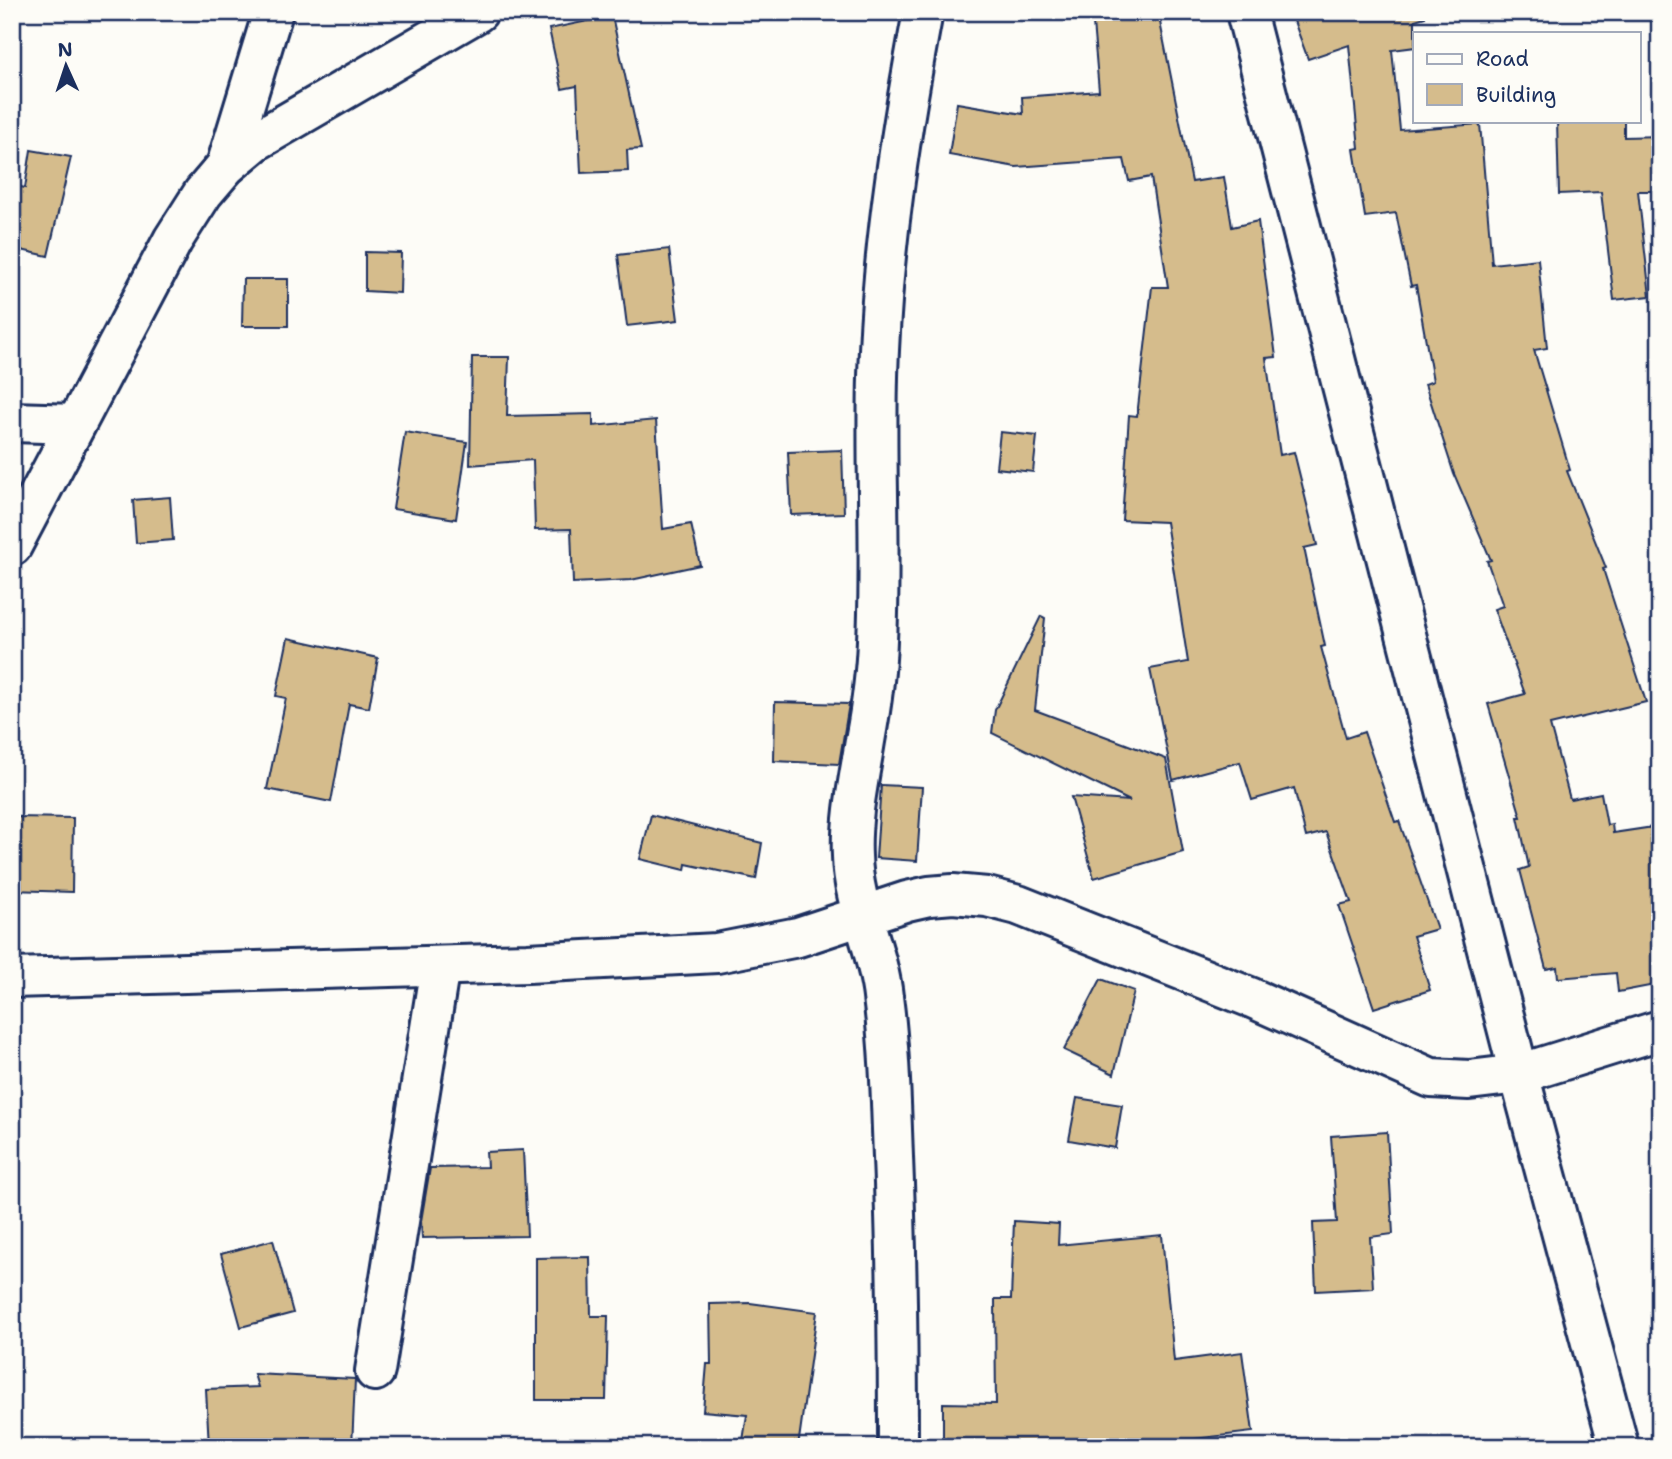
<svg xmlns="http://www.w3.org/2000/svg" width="1672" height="1459" font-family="'Shantell Sans',sans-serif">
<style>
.building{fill:#d5bc8c;stroke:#1b2f5e;stroke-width:2}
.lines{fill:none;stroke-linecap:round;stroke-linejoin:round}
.minor-casing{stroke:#1b2f5e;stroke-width:44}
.minor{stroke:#fdfcf7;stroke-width:38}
</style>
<rect width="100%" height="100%" fill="#fdfcf7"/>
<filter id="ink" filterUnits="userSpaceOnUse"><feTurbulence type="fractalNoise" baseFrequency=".0143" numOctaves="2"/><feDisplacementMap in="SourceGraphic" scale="14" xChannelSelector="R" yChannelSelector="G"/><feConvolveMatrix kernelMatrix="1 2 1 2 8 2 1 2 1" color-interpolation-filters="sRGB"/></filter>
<g filter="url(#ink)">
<g class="building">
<polygon points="1092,12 1158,12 1192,182 1224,177 1232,227 1258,221 1276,357 1266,358 1280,455 1294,452 1317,545 1304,548 1325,646 1321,647 1346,738 1364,732 1395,822 1399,821 1437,929 1413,936 1430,990 1374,1008 1339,905 1351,902 1326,832 1306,837 1294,788 1252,800 1240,762 1173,780 1150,669 1188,662 1166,522 1122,520 1129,415 1137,416 1152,287 1168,287 1151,177 1129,181 1124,159 1016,167 949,155 957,103 1023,114 1022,97 1099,91"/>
<polygon points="1318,12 1424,12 1425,17 1415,20 1415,47 1392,50 1400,130 1480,124 1492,264 1538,259 1547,348 1534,350 1570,470 1567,471 1606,568 1603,569 1646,702 1550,725 1570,799 1601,793 1607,825 1612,824 1613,833 1660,826 1660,984 1618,992 1616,973 1558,978 1557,967 1546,969 1520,870 1529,867 1518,817 1521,817 1488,704 1525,694 1494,609 1503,606 1487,561 1491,560 1454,474 1425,384 1433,381 1416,285 1411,286 1396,213 1365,217 1354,149 1359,148 1349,45 1308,59 1294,21"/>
<polygon points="612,16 641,149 627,150 628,171 581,173 577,86 562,89 549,29"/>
<polygon points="1557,121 1624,121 1624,137 1660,136 1660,191 1638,191 1650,296 1614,300 1601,192 1559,194"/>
<polygon points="31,150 71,157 48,256 12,248 12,185 25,188"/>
<polygon points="669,249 678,320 627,326 618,255"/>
<polygon points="365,252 401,253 400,293 365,291"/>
<polygon points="243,279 288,279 288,326 242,326"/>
<polygon points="472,357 509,357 507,416 593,414 593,426 656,420 663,529 691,524 700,565 631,580 573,583 571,529 535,530 533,460 470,465"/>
<polygon points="405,432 467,442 456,519 393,509"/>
<polygon points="1000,432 1037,436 1033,472 996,468"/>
<polygon points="842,450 844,513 791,515 788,452"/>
<polygon points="170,497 173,540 136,543 133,500"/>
<polygon points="1041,616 1045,618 1035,710 1166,759 1183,852 1094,878 1071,797 1130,801 992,733 995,710"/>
<polygon points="288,638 378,658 369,708 349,704 331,802 267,789 286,698 276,696"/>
<polygon points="775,702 849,704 839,764 774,761"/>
<polygon points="881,785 922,787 917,861 876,858"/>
<polygon points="651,815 762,843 756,879 686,864 685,870 640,859"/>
<polygon points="15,817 73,818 72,892 12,890"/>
<polygon points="1101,979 1134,991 1114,1074 1064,1050"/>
<polygon points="1077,1098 1122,1105 1115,1148 1069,1140"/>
<polygon points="1387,1132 1393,1234 1370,1237 1373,1288 1316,1291 1313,1223 1337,1222 1331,1136"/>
<polygon points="523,1150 527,1236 422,1238 421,1221 430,1168 487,1167 486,1152"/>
<polygon points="1014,1221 1059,1224 1058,1245 1162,1235 1174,1361 1242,1352 1253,1432 1161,1443 1161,1447 1071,1447 1071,1443 943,1440 943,1403 996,1404 995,1299 1011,1299"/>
<polygon points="273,1240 293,1313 241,1327 221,1254"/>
<polygon points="590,1257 591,1316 608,1316 606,1400 536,1400 536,1258"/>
<polygon points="750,1303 817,1312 798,1447 742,1447 747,1415 703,1411 707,1364 711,1364 710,1304"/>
<polygon points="254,1374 355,1379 352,1447 209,1447 206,1389 258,1387"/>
</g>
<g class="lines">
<g class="minor-casing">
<g id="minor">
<polyline points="1246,12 1519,1074 1619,1447"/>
<polyline points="226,166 273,12"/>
<polyline points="12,422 76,424"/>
<polyline points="12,546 173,240 203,193 226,166 256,141 478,12"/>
<polyline points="12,978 528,963 717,953 798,937 907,901 929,896 953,894 987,897 1018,905 1252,998 1431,1078 1469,1080 1519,1074 1660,1030"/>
<polyline points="375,1371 440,966"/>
<path d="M898 1447C898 1350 897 1253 893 1157 891 1104 890 1050 883 997 878 949 853 905 852 856 850 818 859 779 865 741 871 708 876 674 877 640 882 544 874 447 879 350 884 237 902 124 923 12"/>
</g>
</g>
<use href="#minor" class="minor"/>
</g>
</g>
<rect width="1672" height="1459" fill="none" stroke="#fdfcf7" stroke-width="42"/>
<rect x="21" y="21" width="1630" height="1417" fill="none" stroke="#1b2f5e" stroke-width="2.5" filter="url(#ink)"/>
<rect x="1413" y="32" width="228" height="91" fill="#fdfcf7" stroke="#a3aaba" stroke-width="2"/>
<rect x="1427" y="54" width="35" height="10" fill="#fdfcf7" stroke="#a3aaba" stroke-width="2"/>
<text x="1476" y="66" font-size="21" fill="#1b2f5e">Road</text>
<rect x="1427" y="84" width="35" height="21" fill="#d5bc8c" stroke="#a3aaba" stroke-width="2"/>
<text x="1476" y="102" font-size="21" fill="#1b2f5e">Building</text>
<g transform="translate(66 66) rotate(357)" stroke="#fdfcf7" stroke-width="5" paint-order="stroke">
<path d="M0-5L12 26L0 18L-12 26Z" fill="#1b2f5e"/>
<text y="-10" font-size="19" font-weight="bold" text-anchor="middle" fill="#1b2f5e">N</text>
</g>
</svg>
